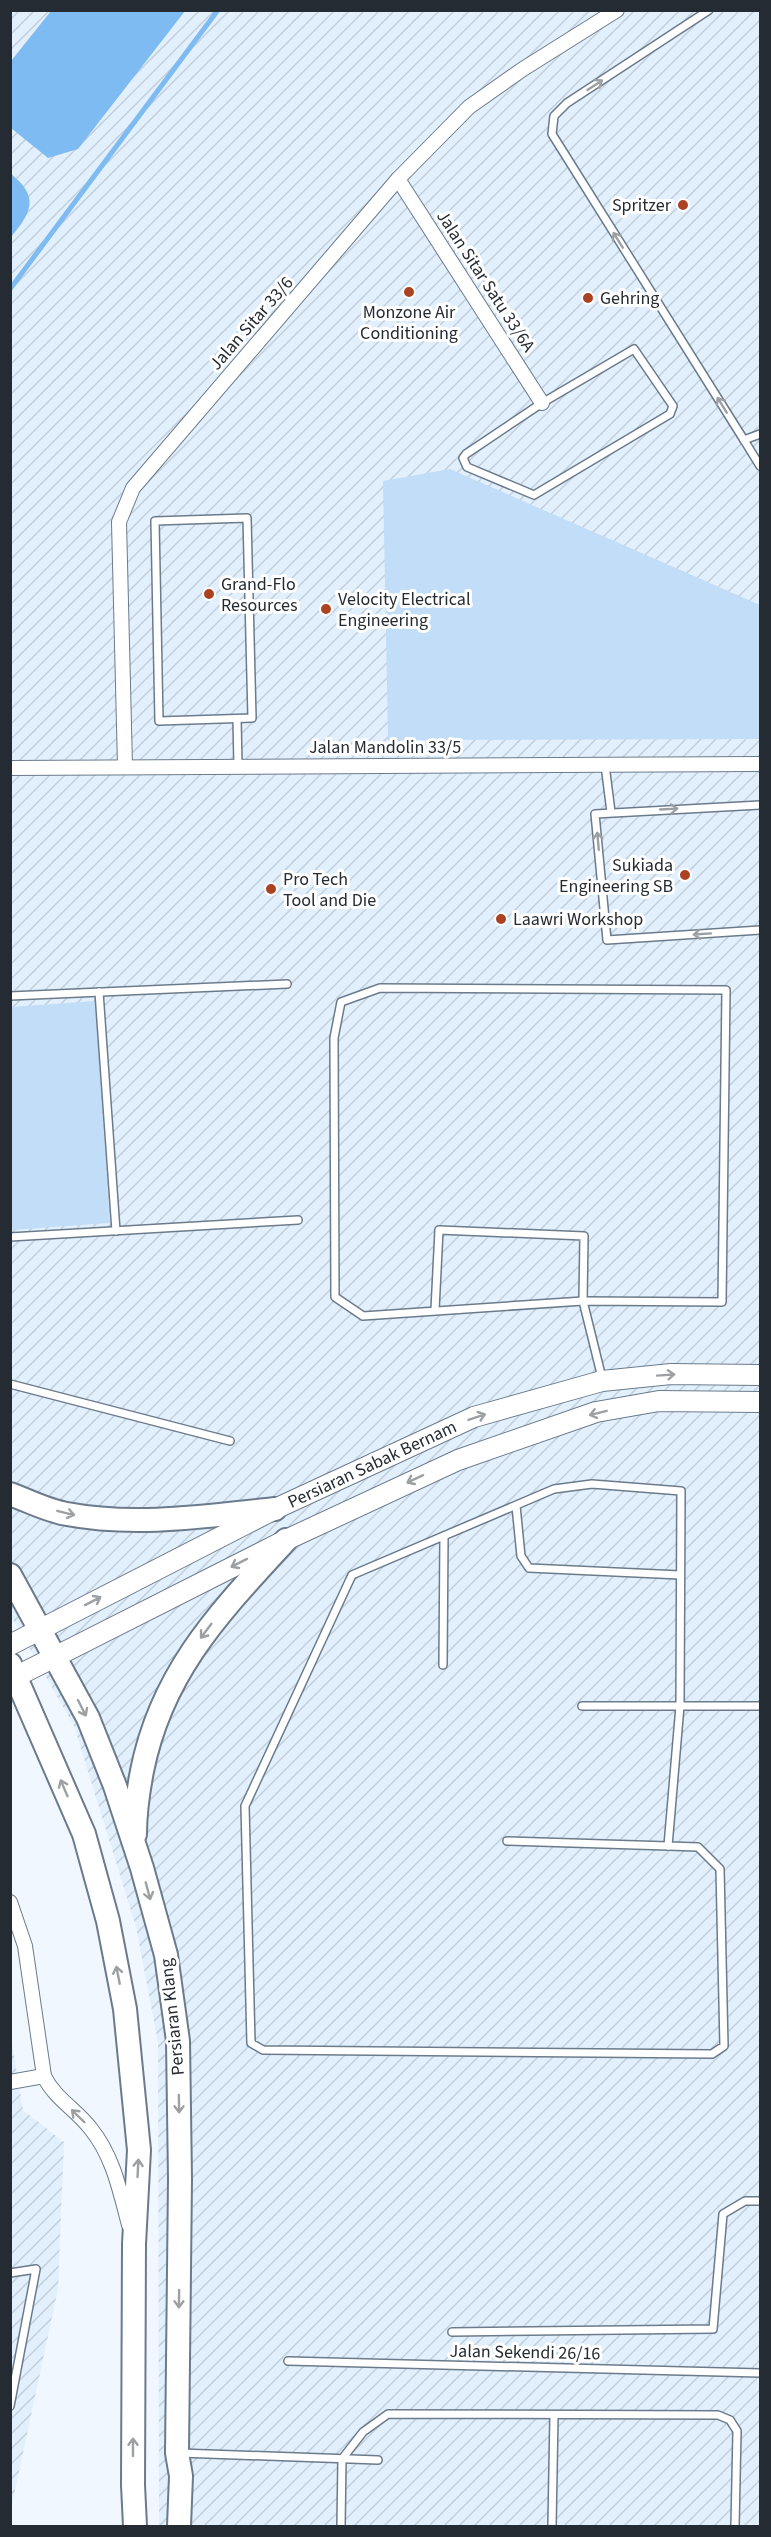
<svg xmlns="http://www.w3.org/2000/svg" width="771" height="2537" font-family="'Source Sans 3',sans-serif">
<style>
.industrial{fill:url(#industrial-furrows)}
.grass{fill:#c2ddf7}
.water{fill:#7ebbf2}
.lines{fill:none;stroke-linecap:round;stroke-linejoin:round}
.stream{stroke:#7ebbf2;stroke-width:5}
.lane-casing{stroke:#6b7b8b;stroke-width:10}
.street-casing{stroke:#6b7b8b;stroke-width:16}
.secondary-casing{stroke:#6b7b8b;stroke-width:22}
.primary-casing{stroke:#6b7b8b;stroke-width:26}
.lane{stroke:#fff;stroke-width:7}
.street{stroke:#fff;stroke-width:14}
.secondary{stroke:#fff;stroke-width:20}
.primary{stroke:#fff;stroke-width:22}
.oneway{stroke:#9da0a3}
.poi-dot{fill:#ab4323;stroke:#fff;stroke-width:2}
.labels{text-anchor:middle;stroke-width:6;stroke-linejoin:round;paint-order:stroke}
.poi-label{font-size:18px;fill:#252b32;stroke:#fff;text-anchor:start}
.street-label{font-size:18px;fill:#252b32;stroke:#fff}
</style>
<defs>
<pattern id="industrial-furrows" width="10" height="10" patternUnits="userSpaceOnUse" patternTransform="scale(1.5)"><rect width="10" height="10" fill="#e2f0fe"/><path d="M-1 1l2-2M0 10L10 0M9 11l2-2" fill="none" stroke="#c2ceda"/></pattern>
</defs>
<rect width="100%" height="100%" fill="#f0f7fe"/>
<g class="industrial">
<polygon points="10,11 760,11 760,2526 159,2526 158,2042 136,1927 74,1726 11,1616"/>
<polygon points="10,2031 23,2110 64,2142 58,2289 11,2509"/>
</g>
<g class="grass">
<polygon points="450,469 760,605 760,739 388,740 383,481"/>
<polygon points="95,1001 110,1223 11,1230 11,1007"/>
</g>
<g class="water">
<polygon points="51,11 185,11 78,149 48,158 11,128 11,61"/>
<path d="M11 174C40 197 31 213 11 237Z"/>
</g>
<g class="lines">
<polyline class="stream" points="10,289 218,10"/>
<g class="lane-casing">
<g id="lane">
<polyline points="709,10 567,103 554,116 552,134 744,440 760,434"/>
<polygon points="634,349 673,406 670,414 534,495 467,467 463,458 466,454 542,403"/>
<polyline points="744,440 760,466"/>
<polygon points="247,518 252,718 159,721 155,521"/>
<polyline points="237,719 238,766"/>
<polyline points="605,765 611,812"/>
<polyline points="760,805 595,814 607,940 760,930"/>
<polygon points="380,988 726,990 722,1302 583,1301 363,1316 335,1297 334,1038 341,1002"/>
<polyline points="99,992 116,1231"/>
<polyline points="10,996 287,984"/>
<polyline points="10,1237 298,1220"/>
<polyline points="435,1310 439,1230 584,1236 583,1301 602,1378"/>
<polyline points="10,1384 230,1441"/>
<polygon points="592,1484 681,1491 680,1706 668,1846 698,1847 720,1869 724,2046 712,2054 263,2050 251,2043 245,1806 352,1575 554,1489"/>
<polyline points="516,1506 521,1556 529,1568 680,1575"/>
<polyline points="443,1665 444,1536"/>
<polyline points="582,1706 760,1706"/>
<polyline points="507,1841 668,1846"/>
<polyline points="10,2273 36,2269 10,2406"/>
<polyline points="452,2332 713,2329 723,2214 745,2201 760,2201"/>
<polyline points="288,2361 760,2373"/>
<polyline points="180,2453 378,2460"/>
<polyline points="341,2526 342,2459 363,2432 388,2414 718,2415 730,2420 737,2431 735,2526"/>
<polyline points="552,2526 554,2415"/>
</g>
</g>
<g class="street-casing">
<g id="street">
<polyline points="398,179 542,403"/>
<polyline points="125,766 119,522 133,488 398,179 469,107 523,69 617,10"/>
<polyline points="10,768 760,764"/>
<path d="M10 1902 25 1946 44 2076C54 2098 77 2110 91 2129 113 2156 120 2191 129 2225"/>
<polyline points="10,2082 44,2076"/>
</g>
</g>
<g class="secondary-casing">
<g id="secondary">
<polyline points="10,1645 275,1509 474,1417 602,1381 671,1374 760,1375"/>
<polyline points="17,1676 286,1540 458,1460 596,1412 659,1401 760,1402"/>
</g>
</g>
<g class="primary-casing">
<g id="primary">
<path d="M10 1494C29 1501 48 1511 67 1514 135 1527 207 1516 275 1509"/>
<polyline points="10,1575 88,1718 115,1786 142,1868 166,1955 178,2041 180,2179 177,2453 181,2476 179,2526"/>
<polyline points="10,1664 84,1834 108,1921 125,2009 139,2150 134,2244 133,2485 135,2526"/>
<path d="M135 1834C135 1813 138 1792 142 1771 162 1671 220 1612 286 1540"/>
</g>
</g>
<use href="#lane" class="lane"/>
<use href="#street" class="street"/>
<use href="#secondary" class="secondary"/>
<use href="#primary" class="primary"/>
</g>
<defs><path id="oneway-shaft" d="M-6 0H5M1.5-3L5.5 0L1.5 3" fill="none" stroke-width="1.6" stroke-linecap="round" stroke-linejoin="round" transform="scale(1.5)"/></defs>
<g class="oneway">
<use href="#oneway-shaft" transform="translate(595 85) rotate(-33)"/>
<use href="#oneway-shaft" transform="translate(618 240) rotate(-122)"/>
<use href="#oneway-shaft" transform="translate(722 405) rotate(-122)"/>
<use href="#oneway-shaft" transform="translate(669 809) rotate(-3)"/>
<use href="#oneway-shaft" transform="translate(598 841) rotate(-95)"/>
<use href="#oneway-shaft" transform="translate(702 934) rotate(176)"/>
<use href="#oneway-shaft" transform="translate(666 1375) rotate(-4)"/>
<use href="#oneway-shaft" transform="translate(598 1413) rotate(166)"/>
<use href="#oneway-shaft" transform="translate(477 1417) rotate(-19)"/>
<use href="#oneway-shaft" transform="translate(415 1479) rotate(155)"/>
<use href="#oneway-shaft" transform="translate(66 1513) rotate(14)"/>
<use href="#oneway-shaft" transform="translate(239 1563) rotate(153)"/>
<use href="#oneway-shaft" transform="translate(93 1601) rotate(-27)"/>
<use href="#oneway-shaft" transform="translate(206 1631) rotate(127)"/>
<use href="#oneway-shaft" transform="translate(82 1708) rotate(63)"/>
<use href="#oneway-shaft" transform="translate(64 1788) rotate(-113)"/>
<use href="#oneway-shaft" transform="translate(148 1891) rotate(75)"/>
<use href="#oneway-shaft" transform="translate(118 1975) rotate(-101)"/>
<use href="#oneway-shaft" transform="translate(179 2104) rotate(89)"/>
<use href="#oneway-shaft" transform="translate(78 2116) rotate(-136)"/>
<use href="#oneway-shaft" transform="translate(138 2168) rotate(-87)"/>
<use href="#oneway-shaft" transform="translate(179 2299) rotate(91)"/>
<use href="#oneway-shaft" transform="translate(133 2447) rotate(-90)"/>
</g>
<g class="poi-dot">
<circle cx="683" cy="205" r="6"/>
<circle cx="409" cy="292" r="6"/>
<circle cx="588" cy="298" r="6"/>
<circle cx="209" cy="594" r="6"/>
<circle cx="326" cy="609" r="6"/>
<circle cx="685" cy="875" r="6"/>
<circle cx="271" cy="889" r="6"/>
<circle cx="501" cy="919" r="6"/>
</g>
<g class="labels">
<g class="poi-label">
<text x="671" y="211" text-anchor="end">Spritzer</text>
<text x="600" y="304">Gehring</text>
<text x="409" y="318" text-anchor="middle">Monzone Air<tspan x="409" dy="21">Conditioning</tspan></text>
<text x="221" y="590">Grand-Flo<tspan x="221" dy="21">Resources</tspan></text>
<text x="338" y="605">Velocity Electrical<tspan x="338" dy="21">Engineering</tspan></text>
<text x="673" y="871" text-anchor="end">Sukiada<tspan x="673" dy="21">Engineering SB</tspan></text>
<text x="283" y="885">Pro Tech<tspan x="283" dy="21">Tool and Die</tspan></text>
<text x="513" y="925">Laawri Workshop</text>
</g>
<g class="street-label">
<text transform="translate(486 281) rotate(57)" y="6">Jalan Sitar Satu 33/6A</text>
<text transform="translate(251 323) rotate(-49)" y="6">Jalan Sitar 33/6</text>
<text x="385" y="753">Jalan Mandolin 33/5</text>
<text transform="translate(372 1464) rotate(-25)" y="6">Persiaran Sabak Bernam</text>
<text transform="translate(172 2017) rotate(-96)" y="6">Persiaran Klang</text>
<text transform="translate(525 2352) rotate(1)" y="6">Jalan Sekendi 26/16</text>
</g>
</g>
<rect width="771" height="2537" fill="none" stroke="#252b32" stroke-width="24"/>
</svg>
